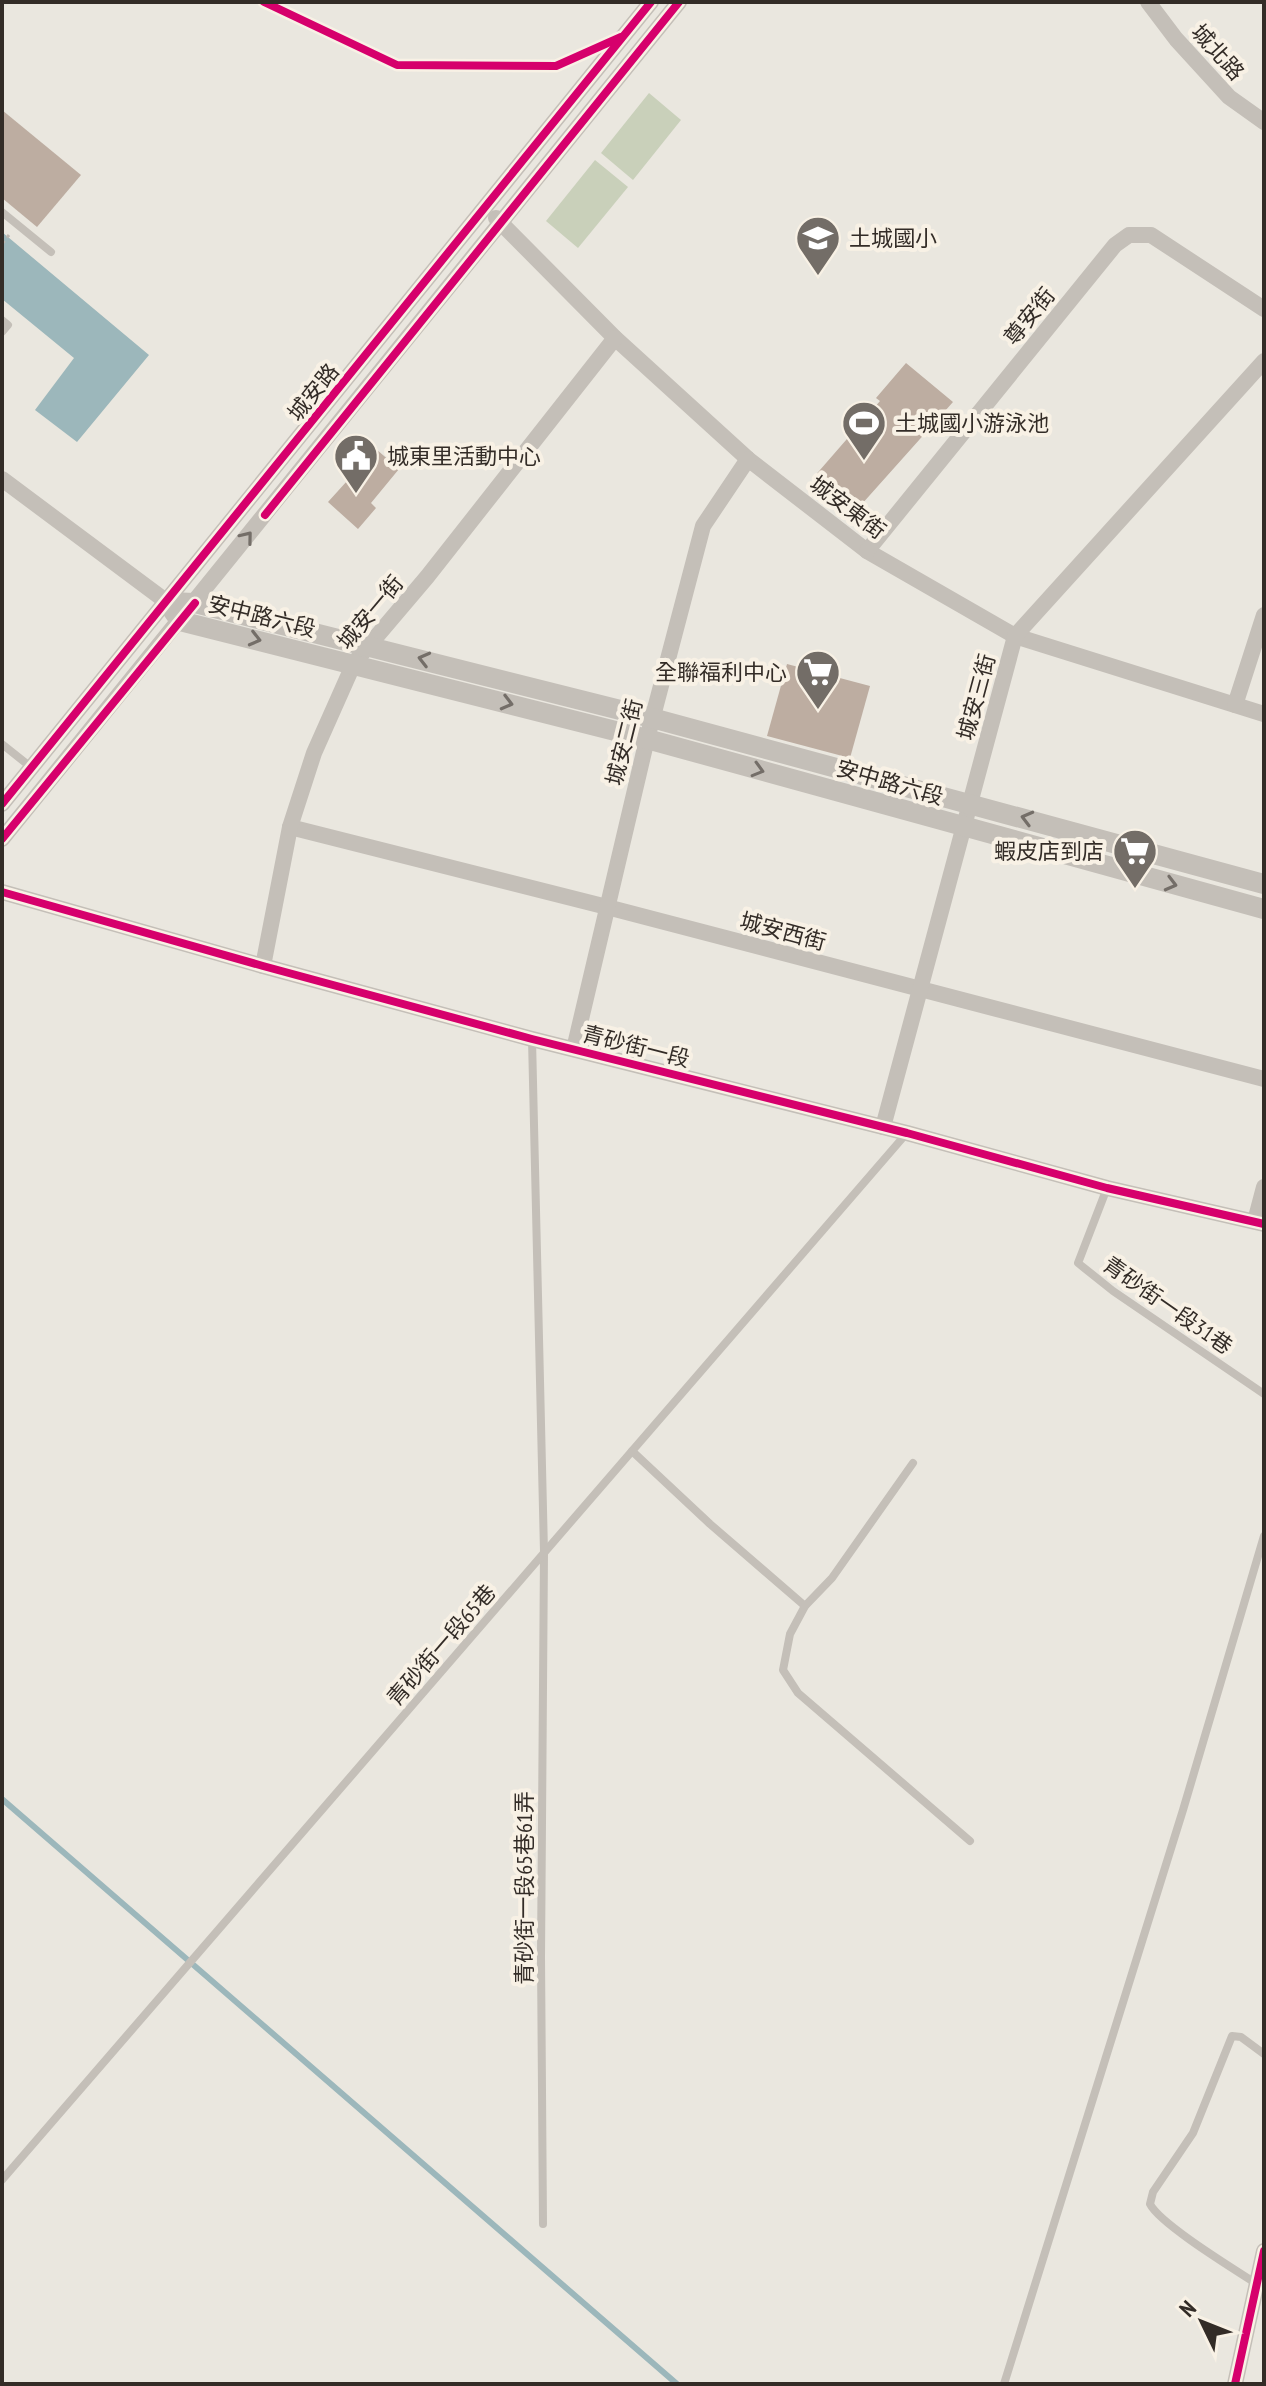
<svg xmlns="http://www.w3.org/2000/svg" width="1266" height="2386" font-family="'PT Sans Narrow','Noto Sans TC',sans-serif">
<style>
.green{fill:#c9d0ba}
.water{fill:#9cb7bb}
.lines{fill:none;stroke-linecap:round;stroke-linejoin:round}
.stream{stroke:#9cb7bb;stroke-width:6}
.building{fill:#bdada1}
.path{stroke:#bcb7b1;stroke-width:3;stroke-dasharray:4 4;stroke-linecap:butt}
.service{stroke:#c4bfb8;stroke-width:8}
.minor{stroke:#c4bfb8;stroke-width:16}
.tertiary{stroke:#c4bfb8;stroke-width:20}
.cycleway-casing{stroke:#f8f1e5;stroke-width:13}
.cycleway{stroke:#d6006c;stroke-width:8}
.oneway{stroke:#746e68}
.labels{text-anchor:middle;stroke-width:8;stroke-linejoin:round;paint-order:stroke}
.street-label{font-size:22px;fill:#332c27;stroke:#f8f1e5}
.poi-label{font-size:22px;fill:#332c27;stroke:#f8f1e5;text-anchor:start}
</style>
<rect width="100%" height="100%" fill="#eae7df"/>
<g class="green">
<polygon points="649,93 681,120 633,180 601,153"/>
<polygon points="595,160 628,187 578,248 546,221"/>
</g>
<polygon class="water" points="2,232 149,355 77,442 35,410 74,358 2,299"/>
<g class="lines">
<polyline class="stream" points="2,1799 677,2384"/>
</g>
<g class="building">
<polygon points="2,110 81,175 37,227 2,198"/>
<polygon points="906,363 953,402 853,514 813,478 880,401 876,398"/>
<polygon points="376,449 399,469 371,503 376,508 358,529 328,502"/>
<polygon points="787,664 870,686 850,758 767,736"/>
</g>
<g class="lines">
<polyline class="path" points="2,244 9,235"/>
<g class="service">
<polyline points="2,212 51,252"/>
<polyline points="2,320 8,325 2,332"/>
<polyline points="2,744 32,768"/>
<polyline points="532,1039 544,1552 541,1957 543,2224"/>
<polyline points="1107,1188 1078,1263 1113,1291 1264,1394"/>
<polyline points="632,1451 710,1524 805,1606"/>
<polyline points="913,1463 832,1578 805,1606 790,1634 783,1670 798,1693 970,1841"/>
<polyline points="2,2180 906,1134"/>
<path d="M1257 2284C1234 2269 1160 2224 1150 2204L1153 2192 1193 2133 1232 2036 1241 2037 1264 2054"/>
<polyline points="1004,2384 1183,1810 1264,1536"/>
</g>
<g class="minor">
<polyline points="1148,2 1176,39 1229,97 1264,122"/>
<polyline points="496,218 615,338 748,459 867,551 1015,636 1264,714"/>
<polyline points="2,479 167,602"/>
<polyline points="867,551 1115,245 1129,235 1151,235 1264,309"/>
<polyline points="1235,705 1264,615"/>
<polyline points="2,804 651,2"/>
<polyline points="290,827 607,907 1264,1079"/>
<polyline points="2,839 679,2"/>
<polyline points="2,892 263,966 532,1039 907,1133 1107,1188 1264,1224"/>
<polyline points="263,966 290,827 314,753 354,663 427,577 615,338"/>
<polyline points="574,1049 647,739 703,526 748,459"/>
<polyline points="883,1127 1015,636 1264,361"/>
<polyline points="1255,1221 1264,1187"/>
<polyline points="1235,2384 1264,2251"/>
</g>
<g class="tertiary">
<polyline points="167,602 180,621 647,739 1264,909"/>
<polyline points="167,602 195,603 652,718 1264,884"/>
</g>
<g class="cycleway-casing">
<g id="cycleway">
<polyline points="264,2 397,65 556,66 621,37"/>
<polyline points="265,515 679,2"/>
<polyline points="2,804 651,2"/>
<polyline points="2,839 195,603"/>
<polyline points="2,892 263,966 532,1039 907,1133 1107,1188 1264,1224"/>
<polyline points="1235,2384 1264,2251"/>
</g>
</g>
<use href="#cycleway" class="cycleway"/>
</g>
<defs><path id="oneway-chevron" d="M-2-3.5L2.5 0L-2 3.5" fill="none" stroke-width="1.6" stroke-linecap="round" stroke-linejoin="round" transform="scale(2)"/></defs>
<g class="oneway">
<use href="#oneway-chevron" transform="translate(247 537) rotate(-51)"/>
<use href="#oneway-chevron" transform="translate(255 639) rotate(14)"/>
<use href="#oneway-chevron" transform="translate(424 659) rotate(-166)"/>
<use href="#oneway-chevron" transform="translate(507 703) rotate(15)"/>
<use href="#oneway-chevron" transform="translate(758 770) rotate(16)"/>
<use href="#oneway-chevron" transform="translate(1027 818) rotate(-165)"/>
<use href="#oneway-chevron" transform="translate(1171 884) rotate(15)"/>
</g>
<defs>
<g id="school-pin" transform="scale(2.3)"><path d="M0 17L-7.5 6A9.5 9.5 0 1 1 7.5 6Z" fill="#736d67" stroke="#f8f1e5"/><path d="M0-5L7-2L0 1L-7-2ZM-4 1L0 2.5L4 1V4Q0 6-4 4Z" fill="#fff"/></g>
<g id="stadium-pin" transform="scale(2.3)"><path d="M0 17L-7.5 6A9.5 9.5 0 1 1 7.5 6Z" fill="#736d67" stroke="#f8f1e5"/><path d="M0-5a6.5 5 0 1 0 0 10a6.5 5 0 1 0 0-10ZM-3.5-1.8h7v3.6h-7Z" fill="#fff"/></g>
<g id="civic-pin" transform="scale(2.3)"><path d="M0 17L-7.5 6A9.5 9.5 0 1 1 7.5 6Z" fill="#736d67" stroke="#f8f1e5"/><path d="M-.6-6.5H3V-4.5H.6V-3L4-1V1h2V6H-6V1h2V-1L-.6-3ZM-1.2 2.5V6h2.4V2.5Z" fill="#fff"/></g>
<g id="supermarket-pin" transform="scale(2.3)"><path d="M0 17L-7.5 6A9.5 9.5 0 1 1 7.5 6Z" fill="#736d67" stroke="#f8f1e5"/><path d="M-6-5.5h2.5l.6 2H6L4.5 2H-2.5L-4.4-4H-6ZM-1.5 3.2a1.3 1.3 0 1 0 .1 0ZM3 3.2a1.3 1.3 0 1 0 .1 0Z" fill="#fff"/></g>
</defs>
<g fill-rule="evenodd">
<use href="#school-pin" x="818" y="238"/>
<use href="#stadium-pin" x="864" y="423"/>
<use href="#civic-pin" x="356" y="456"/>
<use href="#supermarket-pin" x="818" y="672"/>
<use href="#supermarket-pin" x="1135" y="851"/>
</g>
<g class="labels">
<g class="street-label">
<text transform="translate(1218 52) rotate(48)" y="8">城北路</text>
<text transform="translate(1029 316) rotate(-51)" y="8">尊安街</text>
<text transform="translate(313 392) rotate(-51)" y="8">城安路</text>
<text transform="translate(848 507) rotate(37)" y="8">城安東街</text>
<text transform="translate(370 612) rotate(-50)" y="8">城安一街</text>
<text transform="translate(262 616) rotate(14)" y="8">安中路六段</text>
<text transform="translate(976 697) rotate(-75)" y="8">城安三街</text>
<text transform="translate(624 742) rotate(-76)" y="8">城安二街</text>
<text transform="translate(890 782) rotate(16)" y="8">安中路六段</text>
<text transform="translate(783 931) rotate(15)" y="8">城安西街</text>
<text transform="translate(636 1046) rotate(14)" y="8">青砂街一段</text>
<text transform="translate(1168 1305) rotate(35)" y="8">青砂街一段31巷</text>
<text transform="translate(441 1645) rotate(-49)" y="8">青砂街一段65巷</text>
<text transform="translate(524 1888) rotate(-90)" y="8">青砂街一段65巷61弄</text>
</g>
<g class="poi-label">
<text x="849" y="246">土城國小</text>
<text x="895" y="431">土城國小游泳池</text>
<text x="387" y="464">城東里活動中心</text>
<text x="787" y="680" text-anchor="end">全聯福利中心</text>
<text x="1104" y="859" text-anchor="end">蝦皮店到店</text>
</g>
</g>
<rect width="1266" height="2386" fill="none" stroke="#332c27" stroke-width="8"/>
<g transform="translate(1202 2322) rotate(313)" stroke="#f8f1e5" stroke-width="6" paint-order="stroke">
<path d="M0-6L14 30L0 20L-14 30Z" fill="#332c27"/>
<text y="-12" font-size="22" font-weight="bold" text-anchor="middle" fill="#332c27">N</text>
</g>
</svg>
